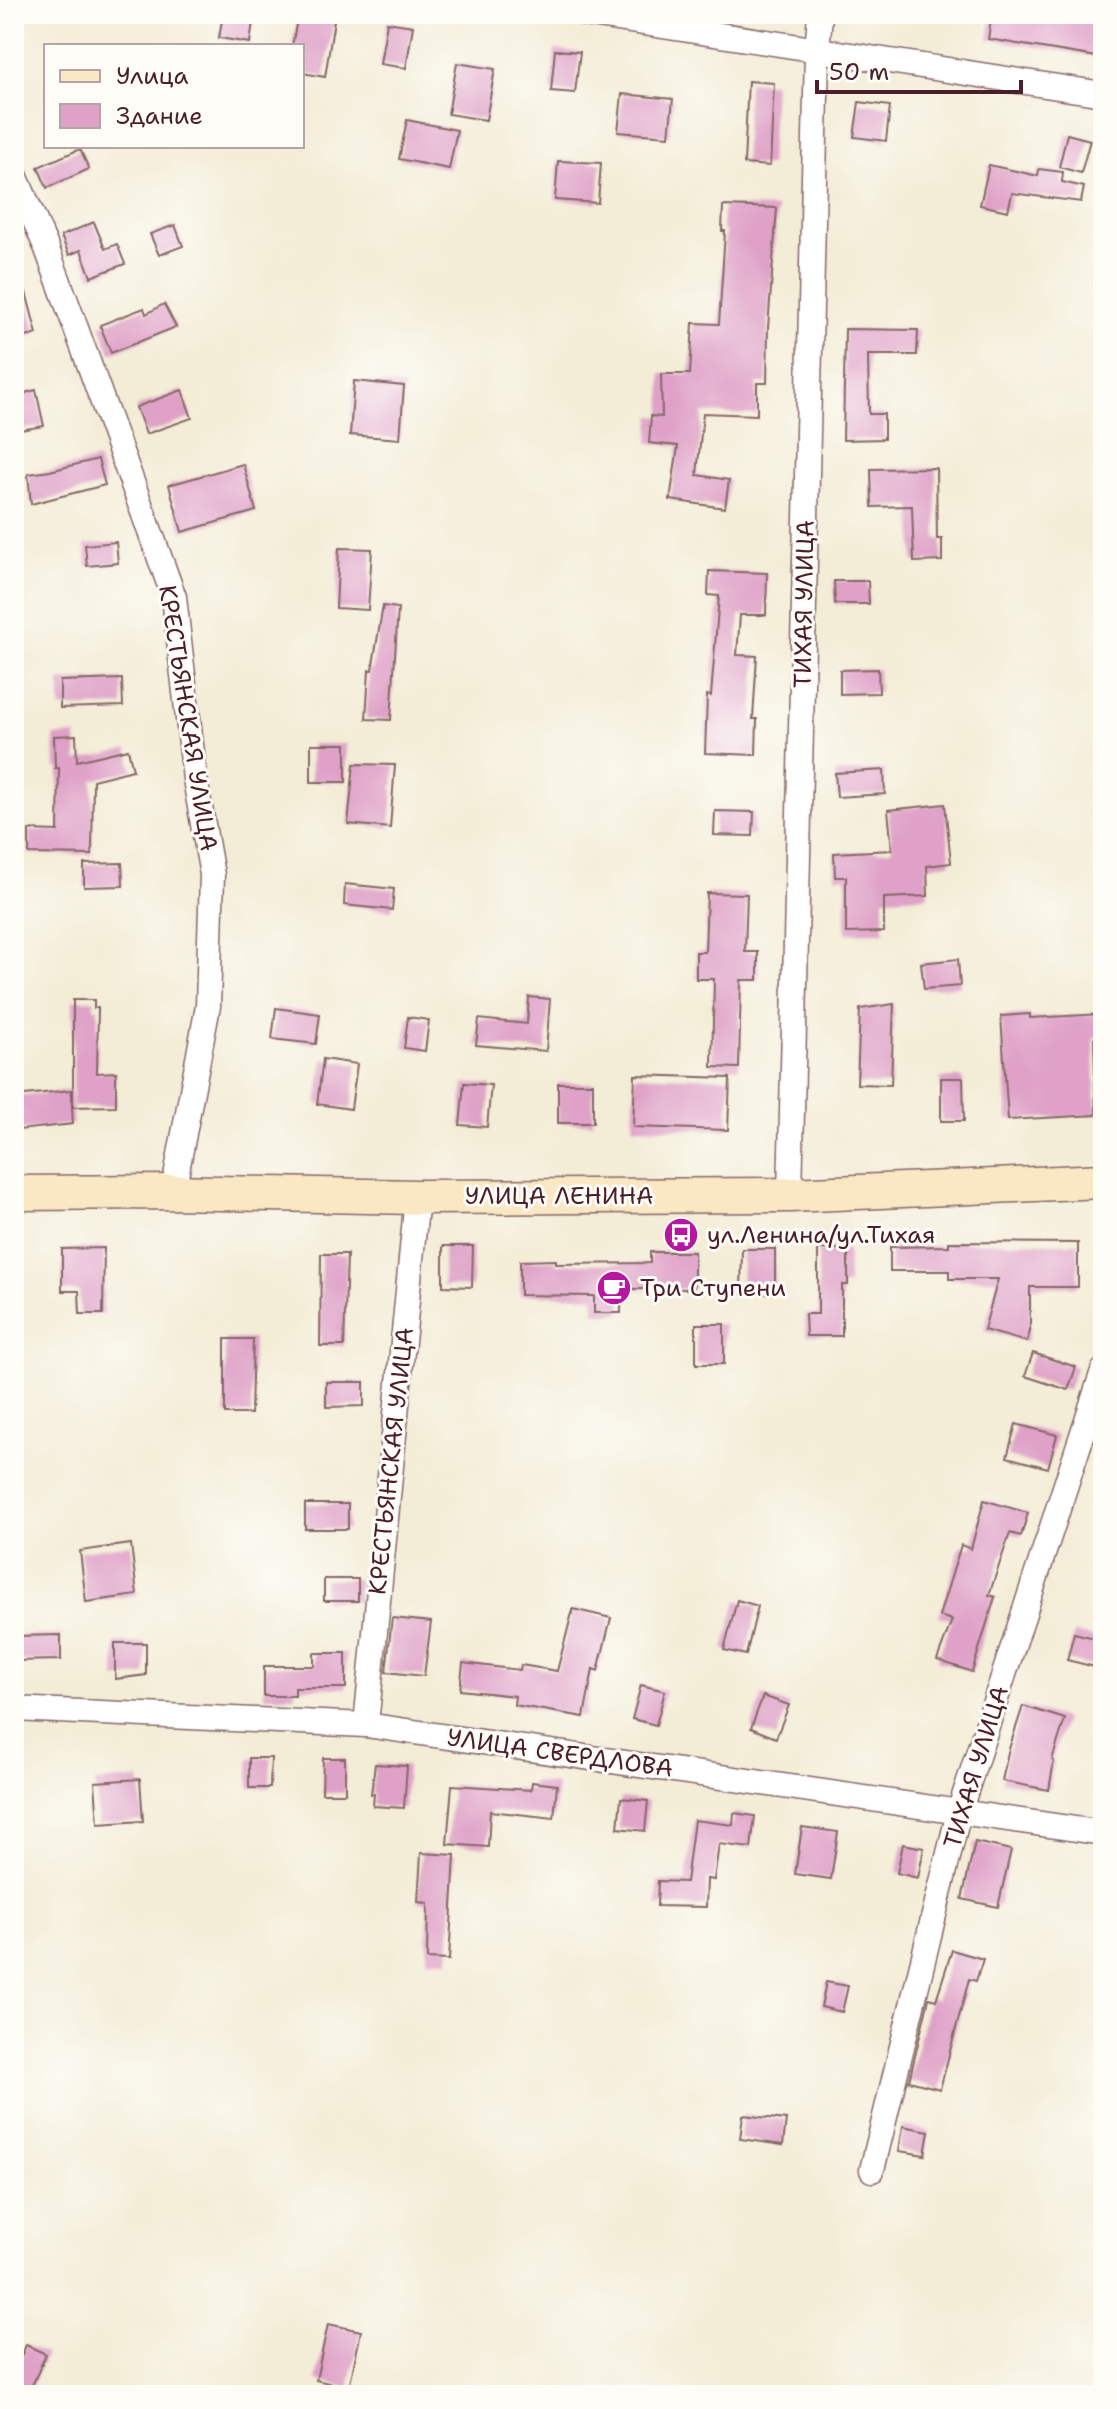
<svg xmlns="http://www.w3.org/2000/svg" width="1117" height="2409" font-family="'Shantell Sans',sans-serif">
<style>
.building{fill:#dfa1c7}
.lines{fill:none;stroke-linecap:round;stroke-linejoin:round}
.street-casing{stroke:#856767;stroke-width:27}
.secondary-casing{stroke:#856767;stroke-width:37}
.street{stroke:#fff;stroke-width:24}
.secondary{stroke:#fae7c3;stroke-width:34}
.labels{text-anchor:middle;stroke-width:6;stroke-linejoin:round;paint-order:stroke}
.street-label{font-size:24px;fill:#4a1f2b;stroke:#fdfcf7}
.poi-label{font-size:24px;fill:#4a1f2b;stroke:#fdfcf7;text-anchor:start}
</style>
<rect width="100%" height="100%" fill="#fdfcf7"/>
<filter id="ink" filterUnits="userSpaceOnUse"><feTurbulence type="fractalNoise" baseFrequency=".0125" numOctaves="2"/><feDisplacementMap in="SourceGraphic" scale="16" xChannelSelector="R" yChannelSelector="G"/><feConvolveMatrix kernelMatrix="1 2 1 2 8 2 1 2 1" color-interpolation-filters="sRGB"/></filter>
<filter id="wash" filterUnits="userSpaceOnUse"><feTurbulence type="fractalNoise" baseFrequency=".006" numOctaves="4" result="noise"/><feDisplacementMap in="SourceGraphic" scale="32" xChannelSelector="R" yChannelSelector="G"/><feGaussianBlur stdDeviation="1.8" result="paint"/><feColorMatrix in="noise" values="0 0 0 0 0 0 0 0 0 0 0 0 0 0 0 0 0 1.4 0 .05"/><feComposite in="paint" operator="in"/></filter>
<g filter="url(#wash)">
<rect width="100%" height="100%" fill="#f3ecd6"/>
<g id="blocks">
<g class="building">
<polygon points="223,14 254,14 250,43 219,38"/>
<polygon points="298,14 335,14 325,77 302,73 302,46 292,46"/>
<polygon points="992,14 1076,14 1103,20 1103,58 988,39"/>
<polygon points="387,22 413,26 406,68 380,64"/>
<polygon points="555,50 580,52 575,93 551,91"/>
<polygon points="457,63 495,69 486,120 448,114"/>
<polygon points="748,81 774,83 770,166 744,164"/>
<polygon points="622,94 673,99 669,136 618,132"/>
<polygon points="859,102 890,106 886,141 854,137"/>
<polygon points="407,120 457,130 449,169 399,159"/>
<polygon points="1067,134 1090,140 1081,173 1059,167"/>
<polygon points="80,149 89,169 47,188 38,167"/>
<polygon points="558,161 601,163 598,203 555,200"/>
<polygon points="989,165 1038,176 1039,169 1063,172 1062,182 1084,187 1081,202 1012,193 1008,211 980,205"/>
<polygon points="723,206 777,208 768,328 767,383 757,383 757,415 703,413 697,475 729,480 725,508 670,500 678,446 649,443 651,416 662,417 661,374 690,374 693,323 719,324 725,231 722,231"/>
<polygon points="94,222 105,249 117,244 125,264 91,277 81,250 69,255 61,236"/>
<polygon points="175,225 183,246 159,255 150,234"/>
<polygon points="21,273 37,334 14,340 14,274"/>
<polygon points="164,304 176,327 111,353 100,325 144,308 146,314"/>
<polygon points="845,329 918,330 917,355 868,355 869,414 884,414 884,439 843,440"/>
<polygon points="354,381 404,386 400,439 350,435"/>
<polygon points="36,390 44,426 14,431 14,396"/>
<polygon points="182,390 192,418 146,434 136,407"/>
<polygon points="98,459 105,485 31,504 28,474 50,471"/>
<polygon points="243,464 256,511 182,532 169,485"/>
<polygon points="936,468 937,539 942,539 942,561 914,562 912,506 872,507 871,469"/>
<polygon points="116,542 118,563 87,566 85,545"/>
<polygon points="339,548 372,549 368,610 336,608"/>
<polygon points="709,571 767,573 766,615 740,615 737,655 757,656 753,719 757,719 756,755 705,753 707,695 711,696 719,596 708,595"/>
<polygon points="834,581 868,581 869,604 835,604"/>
<polygon points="383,606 398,608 391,720 366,719 369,670 372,670"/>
<polygon points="878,669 879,693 840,694 840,670"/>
<polygon points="122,679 123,706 60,708 60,681"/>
<polygon points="76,735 77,761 128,749 133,770 93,780 92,855 29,854 29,830 58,831 59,768 55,768 54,736"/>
<rect x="311" y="744" width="35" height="38"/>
<polygon points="354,764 395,765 390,828 348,824"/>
<polygon points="884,770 885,794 837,797 835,773"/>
<polygon points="945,804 951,863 927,866 928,896 884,898 884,932 846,933 846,877 835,877 834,853 892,850 888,810"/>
<polygon points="715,811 754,812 753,836 714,835"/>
<polygon points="122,863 123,886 84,887 84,864"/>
<polygon points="345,884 394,889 392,910 344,905"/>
<polygon points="707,893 747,894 745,952 758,952 758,980 741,980 739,1068 712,1067 714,979 696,979 696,952 705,952"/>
<polygon points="958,959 960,986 924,989 921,963"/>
<polygon points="529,997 550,999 546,1051 476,1045 479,1019 527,1024"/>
<polygon points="73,1000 94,1000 94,1008 98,1008 97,1073 116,1072 116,1106 73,1107"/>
<polygon points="894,1004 891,1085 857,1084 860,1009"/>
<polygon points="276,1008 320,1014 316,1044 272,1039"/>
<polygon points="1030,1014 1030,1018 1103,1014 1103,1037 1094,1038 1096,1115 1008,1120 1001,1016"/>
<polygon points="408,1017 429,1020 425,1051 404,1048"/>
<polygon points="323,1059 357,1064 351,1109 317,1104"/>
<polygon points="635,1075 730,1078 728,1130 633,1127"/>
<polygon points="941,1078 963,1078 964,1121 941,1121"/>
<polygon points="464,1083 491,1085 487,1127 460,1125"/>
<rect x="558" y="1083" width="35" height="40"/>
<polygon points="71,1090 73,1124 19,1130 16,1096"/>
<polygon points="949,1242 1078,1243 1078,1287 1030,1287 1030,1331 1027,1342 984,1330 998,1279 949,1279 949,1271 890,1271 890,1247 949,1246"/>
<polygon points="443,1246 473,1246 472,1287 443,1286"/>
<polygon points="104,1248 103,1314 80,1314 79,1291 62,1291 62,1249"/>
<polygon points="742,1249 775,1249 775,1294 741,1294"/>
<polygon points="818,1249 848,1249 848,1285 842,1285 842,1336 806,1336 805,1314 818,1314"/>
<polygon points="650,1252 694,1252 694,1289 621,1289 621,1313 594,1313 594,1296 520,1295 520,1261 556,1260 556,1264 650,1263"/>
<polygon points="321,1254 347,1254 344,1346 320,1346"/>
<rect x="696" y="1324" width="28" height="40"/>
<polygon points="225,1339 253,1339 251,1414 225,1414"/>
<polygon points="1033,1353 1076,1367 1068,1390 1025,1376"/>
<polygon points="326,1382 364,1382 364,1406 326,1407"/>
<polygon points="1016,1424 1057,1435 1048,1468 1007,1457"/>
<polygon points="984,1500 1028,1513 1021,1536 1010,1533 989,1595 995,1597 972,1672 937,1660 952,1620 939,1616 961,1545 971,1549"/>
<rect x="305" y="1504" width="43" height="25"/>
<polygon points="131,1544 137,1595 86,1602 80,1551"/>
<rect x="324" y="1579" width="34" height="22"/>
<polygon points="737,1600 758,1606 746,1655 724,1650"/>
<polygon points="573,1609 611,1618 598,1671 593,1669 584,1717 514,1705 515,1696 460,1690 463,1663 520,1670 521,1665 557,1671"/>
<polygon points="392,1618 431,1622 424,1676 386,1672"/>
<polygon points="1074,1633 1103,1640 1103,1669 1067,1660"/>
<polygon points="61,1635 61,1660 14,1661 14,1636"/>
<polygon points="115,1643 146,1643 146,1675 115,1679"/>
<polygon points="314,1653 346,1653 346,1688 295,1688 295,1696 264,1696 264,1666 314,1666"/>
<polygon points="641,1685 665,1691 656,1725 632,1719"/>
<polygon points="763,1696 789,1705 776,1738 751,1728"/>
<polygon points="1023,1706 1065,1719 1052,1760 1054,1761 1049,1790 1002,1781 1008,1752"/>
<polygon points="249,1758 271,1758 270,1788 249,1788"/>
<polygon points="323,1758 345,1758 345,1793 322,1793"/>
<polygon points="375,1764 407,1766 404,1808 373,1806 374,1794 371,1794"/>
<polygon points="140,1779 143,1821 98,1824 95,1782"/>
<polygon points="532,1782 557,1785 554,1818 490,1811 488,1847 447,1844 452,1785 531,1790"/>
<polygon points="621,1798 648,1801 645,1831 618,1828"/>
<polygon points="734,1813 755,1816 751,1848 719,1844 714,1880 707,1879 706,1907 657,1906 658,1881 686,1882 694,1820 733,1825"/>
<polygon points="802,1827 838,1832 831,1879 795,1874"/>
<polygon points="975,1842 1011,1850 998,1907 962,1899"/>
<polygon points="903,1844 924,1848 918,1878 897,1873"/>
<polygon points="421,1853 455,1855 449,1960 427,1959 428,1903 418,1902"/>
<polygon points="952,1950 983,1959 976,1981 969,1979 940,2089 909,2081 929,1998 936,2000"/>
<polygon points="826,1982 848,1986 842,2012 821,2007"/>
<polygon points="743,2115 786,2120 783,2145 740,2139"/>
<polygon points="903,2126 929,2131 925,2155 899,2151"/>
<polygon points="328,2324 361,2331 349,2388 316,2380"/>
<polygon points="26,2345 46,2354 28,2395 14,2395 14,2372"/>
</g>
</g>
</g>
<g filter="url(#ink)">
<use href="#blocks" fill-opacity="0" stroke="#856767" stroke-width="2"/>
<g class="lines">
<g class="street-casing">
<g id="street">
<polyline points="585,14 1103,94"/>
<polyline points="14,173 47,249 174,597 195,779 212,875 208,1006 173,1192"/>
<polyline points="790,1195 817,52 820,14"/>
<polyline points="14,1709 366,1725 1103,1833"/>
<polyline points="366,1725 417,1197"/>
<polyline points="872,2170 959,1812 1103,1371"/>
</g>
</g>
<g class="secondary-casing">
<polyline id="secondary" points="14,1193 173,1192 417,1197 790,1195 1103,1181"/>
</g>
<use href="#street" class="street"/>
<use href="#secondary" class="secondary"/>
</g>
</g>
<defs>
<g id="bus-disc" transform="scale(1.8)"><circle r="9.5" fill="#b5179e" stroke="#fdfcf7"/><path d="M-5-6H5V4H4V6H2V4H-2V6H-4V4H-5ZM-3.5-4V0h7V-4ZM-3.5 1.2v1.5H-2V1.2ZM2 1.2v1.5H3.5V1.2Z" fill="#fff"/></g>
<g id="cafe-disc" transform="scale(1.8)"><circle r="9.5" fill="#b5179e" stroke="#fdfcf7"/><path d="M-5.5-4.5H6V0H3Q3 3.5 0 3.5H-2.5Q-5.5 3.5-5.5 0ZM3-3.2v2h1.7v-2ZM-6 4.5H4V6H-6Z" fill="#fff"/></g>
</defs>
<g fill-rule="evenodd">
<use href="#bus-disc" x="681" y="1235"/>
<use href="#cafe-disc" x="614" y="1288"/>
</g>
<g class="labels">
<g class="street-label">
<text transform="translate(804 604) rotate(-89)" y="8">ТИХАЯ УЛИЦА</text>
<text transform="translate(188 718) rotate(81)" y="8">КРЕСТЬЯНСКАЯ УЛИЦА</text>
<text x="559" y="1204">УЛИЦА ЛЕНИНА</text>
<text transform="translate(391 1461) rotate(-84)" y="8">КРЕСТЬЯНСКАЯ УЛИЦА</text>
<text transform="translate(560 1753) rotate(8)" y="8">УЛИЦА СВЕРДЛОВА</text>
<text transform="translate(976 1767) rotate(-73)" y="8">ТИХАЯ УЛИЦА</text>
</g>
<g class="poi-label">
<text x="707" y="1243">ул.Ленина/ул.Тихая</text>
<text x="640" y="1296">Три Ступени</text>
</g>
</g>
<rect width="1117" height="2409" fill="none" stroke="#fdfcf7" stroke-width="48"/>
<rect x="44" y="44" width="260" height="104" fill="#fdfcf7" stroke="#b5a4a5" stroke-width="2"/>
<rect x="60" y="70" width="40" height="12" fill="#fae7c3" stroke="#b5a4a5" stroke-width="2"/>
<text x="116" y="84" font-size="24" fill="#4a1f2b">Улица</text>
<rect x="60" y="104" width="40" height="24" fill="#dfa1c7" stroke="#b5a4a5" stroke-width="2"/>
<text x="116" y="124" font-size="24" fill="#4a1f2b">Здание</text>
<path d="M817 80v12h204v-12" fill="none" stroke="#4a1f2b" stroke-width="4"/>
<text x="829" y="80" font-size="24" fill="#4a1f2b" stroke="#fdfcf7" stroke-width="6" paint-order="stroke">50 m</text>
</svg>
